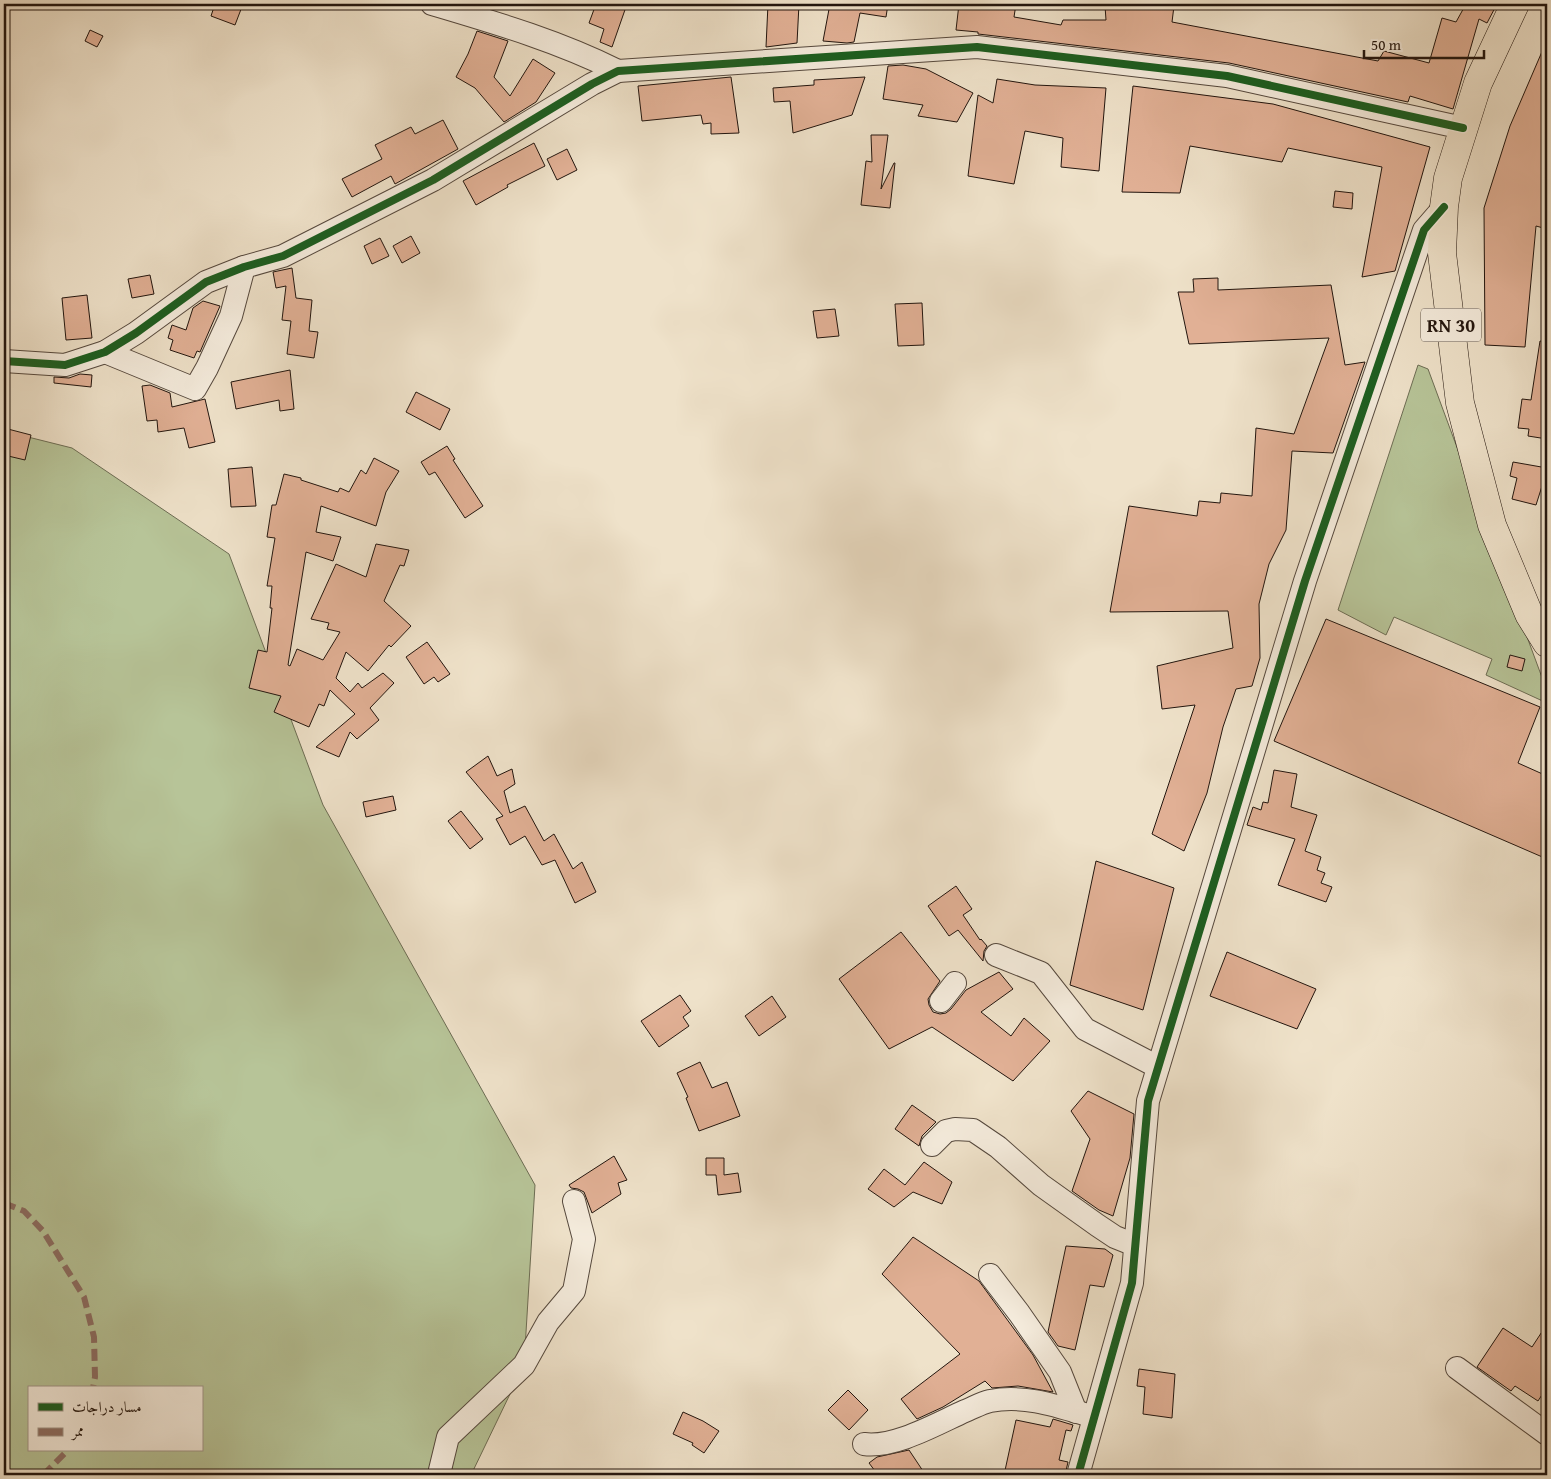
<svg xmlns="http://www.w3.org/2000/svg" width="1551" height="1479" font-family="'Gentium Book Plus',Amiri,serif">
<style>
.green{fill:#b7c498;stroke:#6c6c53;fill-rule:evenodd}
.building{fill:#e1b095;stroke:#22150e}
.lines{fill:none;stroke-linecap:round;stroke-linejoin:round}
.minor-casing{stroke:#55483d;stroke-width:24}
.major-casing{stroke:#22150e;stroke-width:29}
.minor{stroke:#f5ecdd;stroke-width:22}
.major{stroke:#efe2ca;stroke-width:28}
.quiet{stroke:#8d6e63;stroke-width:6;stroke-dasharray:12 6;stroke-linecap:butt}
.cycleway-casing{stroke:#f5ecdd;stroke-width:11}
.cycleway{stroke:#1b5e20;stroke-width:8}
.labels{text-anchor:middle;stroke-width:4;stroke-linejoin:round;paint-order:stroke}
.shield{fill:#f5ecdd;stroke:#61564c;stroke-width:1}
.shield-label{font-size:19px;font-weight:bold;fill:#22150e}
</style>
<rect width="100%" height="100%" fill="#efe2ca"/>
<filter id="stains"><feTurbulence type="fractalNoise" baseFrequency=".004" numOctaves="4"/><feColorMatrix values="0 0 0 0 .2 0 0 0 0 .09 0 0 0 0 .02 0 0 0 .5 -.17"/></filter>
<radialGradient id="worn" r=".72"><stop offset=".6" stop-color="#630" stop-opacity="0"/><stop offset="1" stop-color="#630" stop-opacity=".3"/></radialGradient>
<g class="green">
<polygon points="1418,365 1428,369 1547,691 1547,703 1486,675 1492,659 1394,617 1386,635 1338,610"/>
<path d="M4 431 72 448 229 554 323 805 535 1185 524 1365 471 1475H4ZM29 1388H201V1450H29Z"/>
</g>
<g class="building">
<polygon points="215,4 243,4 235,25 211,16"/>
<polygon points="596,4 627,4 612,47 600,42 604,29 589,23"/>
<polygon points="768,4 799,4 797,43 766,47"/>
<polygon points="830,4 888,4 886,17 860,13 854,42 847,43 823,41"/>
<polygon points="959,4 1016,4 1014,17 1061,25 1063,20 1106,20 1105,6 1113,6 1113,4 1140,4 1140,6 1174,6 1172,22 1378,61 1384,51 1429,63 1442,18 1456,22 1466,4 1497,4 1487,23 1479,19 1453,109 1410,96 1408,102 1229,63 978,34 978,32 956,30"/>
<polygon points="90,30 103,36 97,47 85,41"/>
<polygon points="477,31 508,41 494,77 510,96 533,59 555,73 536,102 504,122 475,88 456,77 468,54"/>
<polygon points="1547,40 1547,229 1536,226 1525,347 1485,345 1484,208 1510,126"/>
<polygon points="903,65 926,69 973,93 957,122 918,116 923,105 883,99 888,66"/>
<polygon points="731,77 739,133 711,134 711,123 703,124 701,115 642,121 638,86"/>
<polygon points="865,77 852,115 793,133 790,101 774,102 773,88 814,85 814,80"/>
<polygon points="997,79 1035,85 1106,88 1099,171 1061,167 1063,138 1025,131 1014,184 968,176 978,95 993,103"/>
<polygon points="1133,86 1273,104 1430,147 1395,271 1362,277 1382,167 1288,148 1282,162 1190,146 1180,193 1122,192"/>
<polygon points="443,120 458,149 395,184 391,176 352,197 342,179 382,159 375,145 411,127 415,134"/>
<polygon points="871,135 888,135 881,189 894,163 895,163 890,208 861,205 866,161 872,162"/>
<polygon points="534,143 545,166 507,185 508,187 476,205 463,181"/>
<polygon points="567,149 577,170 557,180 547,159"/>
<polygon points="1335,191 1353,193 1352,209 1333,207"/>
<polygon points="411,236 420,253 402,263 393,246"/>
<polygon points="380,238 389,256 372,264 364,246"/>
<polygon points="292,268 296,298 312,300 309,331 318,332 314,358 287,354 291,321 282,320 286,286 276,288 273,272"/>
<polygon points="150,275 154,294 132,298 128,279"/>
<polygon points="1218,278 1218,290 1331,285 1345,365 1365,362 1333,453 1292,451 1286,530 1269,564 1259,604 1260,658 1252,686 1236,689 1223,727 1207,793 1184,851 1152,834 1195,705 1162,709 1157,666 1233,648 1228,611 1110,612 1129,506 1197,516 1199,501 1220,503 1221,493 1252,496 1256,428 1294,434 1329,338 1189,344 1178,292 1194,292 1193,279"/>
<polygon points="87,295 92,338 66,340 62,298"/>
<polygon points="203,301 220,306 200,352 197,351 194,358 170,350 173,340 168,338 172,325 186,330 193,308"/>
<polygon points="922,303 924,345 898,346 895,304"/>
<polygon points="835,309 839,336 817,338 813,311"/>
<polygon points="1540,341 1547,342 1547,439 1528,436 1529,429 1518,428 1522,399 1531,400"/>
<polygon points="290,370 294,409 280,411 279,400 236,409 231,382"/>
<polygon points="80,374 92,375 91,387 54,383 54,377 69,378"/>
<polygon points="150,385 170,393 172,407 205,399 215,442 189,448 184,428 158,432 157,420 147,421 142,386"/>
<polygon points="416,392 450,409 440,430 406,412"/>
<polygon points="4,428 31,435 25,460 4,455"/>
<polygon points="447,446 455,459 453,460 483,506 465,518 435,472 429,475 421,462"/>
<polygon points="374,458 399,471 386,492 376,526 321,506 316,532 341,537 333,561 306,552 288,665 290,666 297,649 323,660 340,632 327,629 329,623 311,619 336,564 366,577 376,544 409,550 404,566 400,565 384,601 411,626 391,647 389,645 368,671 346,652 336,678 350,692 358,683 362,688 383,673 394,683 370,708 379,720 357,739 350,732 339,757 316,747 355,714 330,690 324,706 319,704 309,727 274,712 281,696 249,688 258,650 267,652 272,608 270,608 272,586 267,586 275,538 267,537 272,505 276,505 284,474 301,478 301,480 338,492 340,488 349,492 361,470 366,474"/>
<polygon points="1513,462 1547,468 1546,483 1543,483 1536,505 1512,499 1517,478 1510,476"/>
<polygon points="252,467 256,506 231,507 228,469"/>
<polygon points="1326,619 1540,707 1518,763 1547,776 1547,859 1274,741"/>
<polygon points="427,642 450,674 438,682 434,677 424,684 406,657"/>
<polygon points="1510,655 1525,659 1522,671 1507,667"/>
<polygon points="488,756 497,776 512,769 515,784 504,791 510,813 525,806 544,841 554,834 573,869 582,862 596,892 575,903 555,860 542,865 525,836 510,845 496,819 503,816 466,772"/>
<polygon points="1274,770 1297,774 1291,807 1317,815 1305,851 1321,857 1317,870 1325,873 1321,883 1332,887 1326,902 1278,885 1295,839 1247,825 1253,807 1261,810 1263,802 1268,803"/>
<polygon points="393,796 396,810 366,817 363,802"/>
<polygon points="461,811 483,839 470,849 448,821"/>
<polygon points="1096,861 1174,888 1143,1010 1070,985"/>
<polygon points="956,886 972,909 963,915 980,940 981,939 987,946 984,951 983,961 958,930 949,936 928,906"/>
<polygon points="901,932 940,981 928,999 929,1005 933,1012 940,1014 946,1013 951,1009 966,990 999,972 1013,989 981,1012 1011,1036 1024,1018 1050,1041 1013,1081 932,1027 889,1049 839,979"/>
<polygon points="1227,952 1316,989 1297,1029 1210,996"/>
<polygon points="680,995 691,1011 683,1017 689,1026 659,1047 641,1021"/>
<polygon points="772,996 786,1017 759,1036 745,1016"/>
<polygon points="700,1062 712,1088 727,1082 740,1116 699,1131 686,1098 688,1097 677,1073"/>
<polygon points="1088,1091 1134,1114 1130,1158 1113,1216 1099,1210 1072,1191 1090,1139 1071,1111"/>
<polygon points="912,1105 936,1122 922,1136 919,1146 895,1129"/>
<polygon points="614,1156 627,1180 618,1183 621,1194 592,1213 584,1192 578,1189 571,1188 569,1185"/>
<polygon points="706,1158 724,1158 724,1175 738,1173 741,1192 718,1195 716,1175 706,1175"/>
<polygon points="924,1162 952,1182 942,1204 913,1192 894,1207 868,1189 884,1169 905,1185"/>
<polygon points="913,1237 979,1281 1033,1355 1053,1392 1018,1386 992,1388 985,1381 943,1407 917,1419 901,1399 960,1354 882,1274"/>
<polygon points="1066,1246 1105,1249 1113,1255 1104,1287 1090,1285 1075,1350 1058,1346 1048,1332"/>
<polygon points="1547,1324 1547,1387 1538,1401 1515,1386 1511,1391 1477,1367 1503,1328 1532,1347"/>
<polygon points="1139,1369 1175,1374 1172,1418 1143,1414 1145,1387 1137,1386"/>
<polygon points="848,1390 868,1410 849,1430 828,1410"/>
<polygon points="683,1412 703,1421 719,1431 704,1453 692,1445 693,1443 673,1434"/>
<polygon points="1053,1419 1073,1425 1071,1431 1066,1430 1059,1460 1068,1462 1065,1475 1004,1475 1016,1420 1050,1427"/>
<polygon points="909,1450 923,1471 916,1475 878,1475 869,1463 877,1457"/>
</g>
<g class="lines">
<g class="minor-casing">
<g id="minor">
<path d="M432 4C496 23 558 41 618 71"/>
<polyline points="105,352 195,389 207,368 231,316 244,267"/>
<polyline points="4,361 65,365 105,352 136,333 206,282 244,267 283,256 433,180 592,84 618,71 977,47 1227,76 1463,128"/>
<polyline points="996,955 1041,973 1085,1029 1158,1067"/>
<polyline points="941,1001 955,983"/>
<polyline points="932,1145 946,1131 955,1129 973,1130 998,1147 1041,1185 1097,1225 1115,1237 1135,1245"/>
<polyline points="990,1275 1019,1313 1060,1372 1076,1412"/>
<polyline points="1457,1368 1547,1434"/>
<path d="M864 1444C895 1448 936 1424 965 1411 973 1408 981 1403 990 1401 1026 1394 1060 1407 1094 1417"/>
<polyline points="440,1475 439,1474 448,1437 524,1365 548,1322 574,1291 584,1239 574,1201"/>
<polyline points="1078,1475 1132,1283 1148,1101 1305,581 1424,230 1444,207"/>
</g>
</g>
<g class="major-casing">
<polyline id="major" points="1515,4 1478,83 1448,178 1444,207 1442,253 1460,403 1492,525 1529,614 1547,643"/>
</g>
<use href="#minor" class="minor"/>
<use href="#major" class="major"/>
<g class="quiet">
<polyline points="4,1203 24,1211 43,1231 84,1297 94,1337 95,1377 93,1388"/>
<polyline points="43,1475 68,1450"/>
</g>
<g class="cycleway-casing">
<g id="cycleway">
<polyline points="4,361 65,365 105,352 136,333 206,282 244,267 283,256 433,180 592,84 618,71 977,47 1227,76 1463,128"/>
<polyline points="1078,1475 1132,1283 1148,1101 1305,581 1424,230 1444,207"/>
</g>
</g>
<use href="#cycleway" class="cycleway"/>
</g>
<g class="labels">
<rect class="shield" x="1421" y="308.5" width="60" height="33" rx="4"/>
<g class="shield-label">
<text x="1451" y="332">RN 30</text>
</g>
</g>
<rect width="1551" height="1479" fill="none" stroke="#efe2ca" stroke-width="20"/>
<rect x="5" y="5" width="1541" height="1469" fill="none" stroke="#22150e" stroke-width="2.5"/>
<rect x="10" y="10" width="1531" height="1459" fill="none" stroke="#22150e"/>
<rect x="28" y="1386" width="175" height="65" fill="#f5ecdd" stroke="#a1968a"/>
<rect x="38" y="1403" width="25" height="8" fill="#1b5e20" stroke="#a1968a"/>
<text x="72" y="1412" font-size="15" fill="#22150e">مسار دراجات</text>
<rect x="38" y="1428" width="25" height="8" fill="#8d6e63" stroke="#a1968a"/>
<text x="72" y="1436" font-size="15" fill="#22150e">ممر</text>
<path d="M1364 50v8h120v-8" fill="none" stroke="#22150e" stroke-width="2.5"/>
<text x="1371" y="50" font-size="15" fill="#22150e" stroke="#f5ecdd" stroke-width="4" paint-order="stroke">50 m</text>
<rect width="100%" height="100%" filter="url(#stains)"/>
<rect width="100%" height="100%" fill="url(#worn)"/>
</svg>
